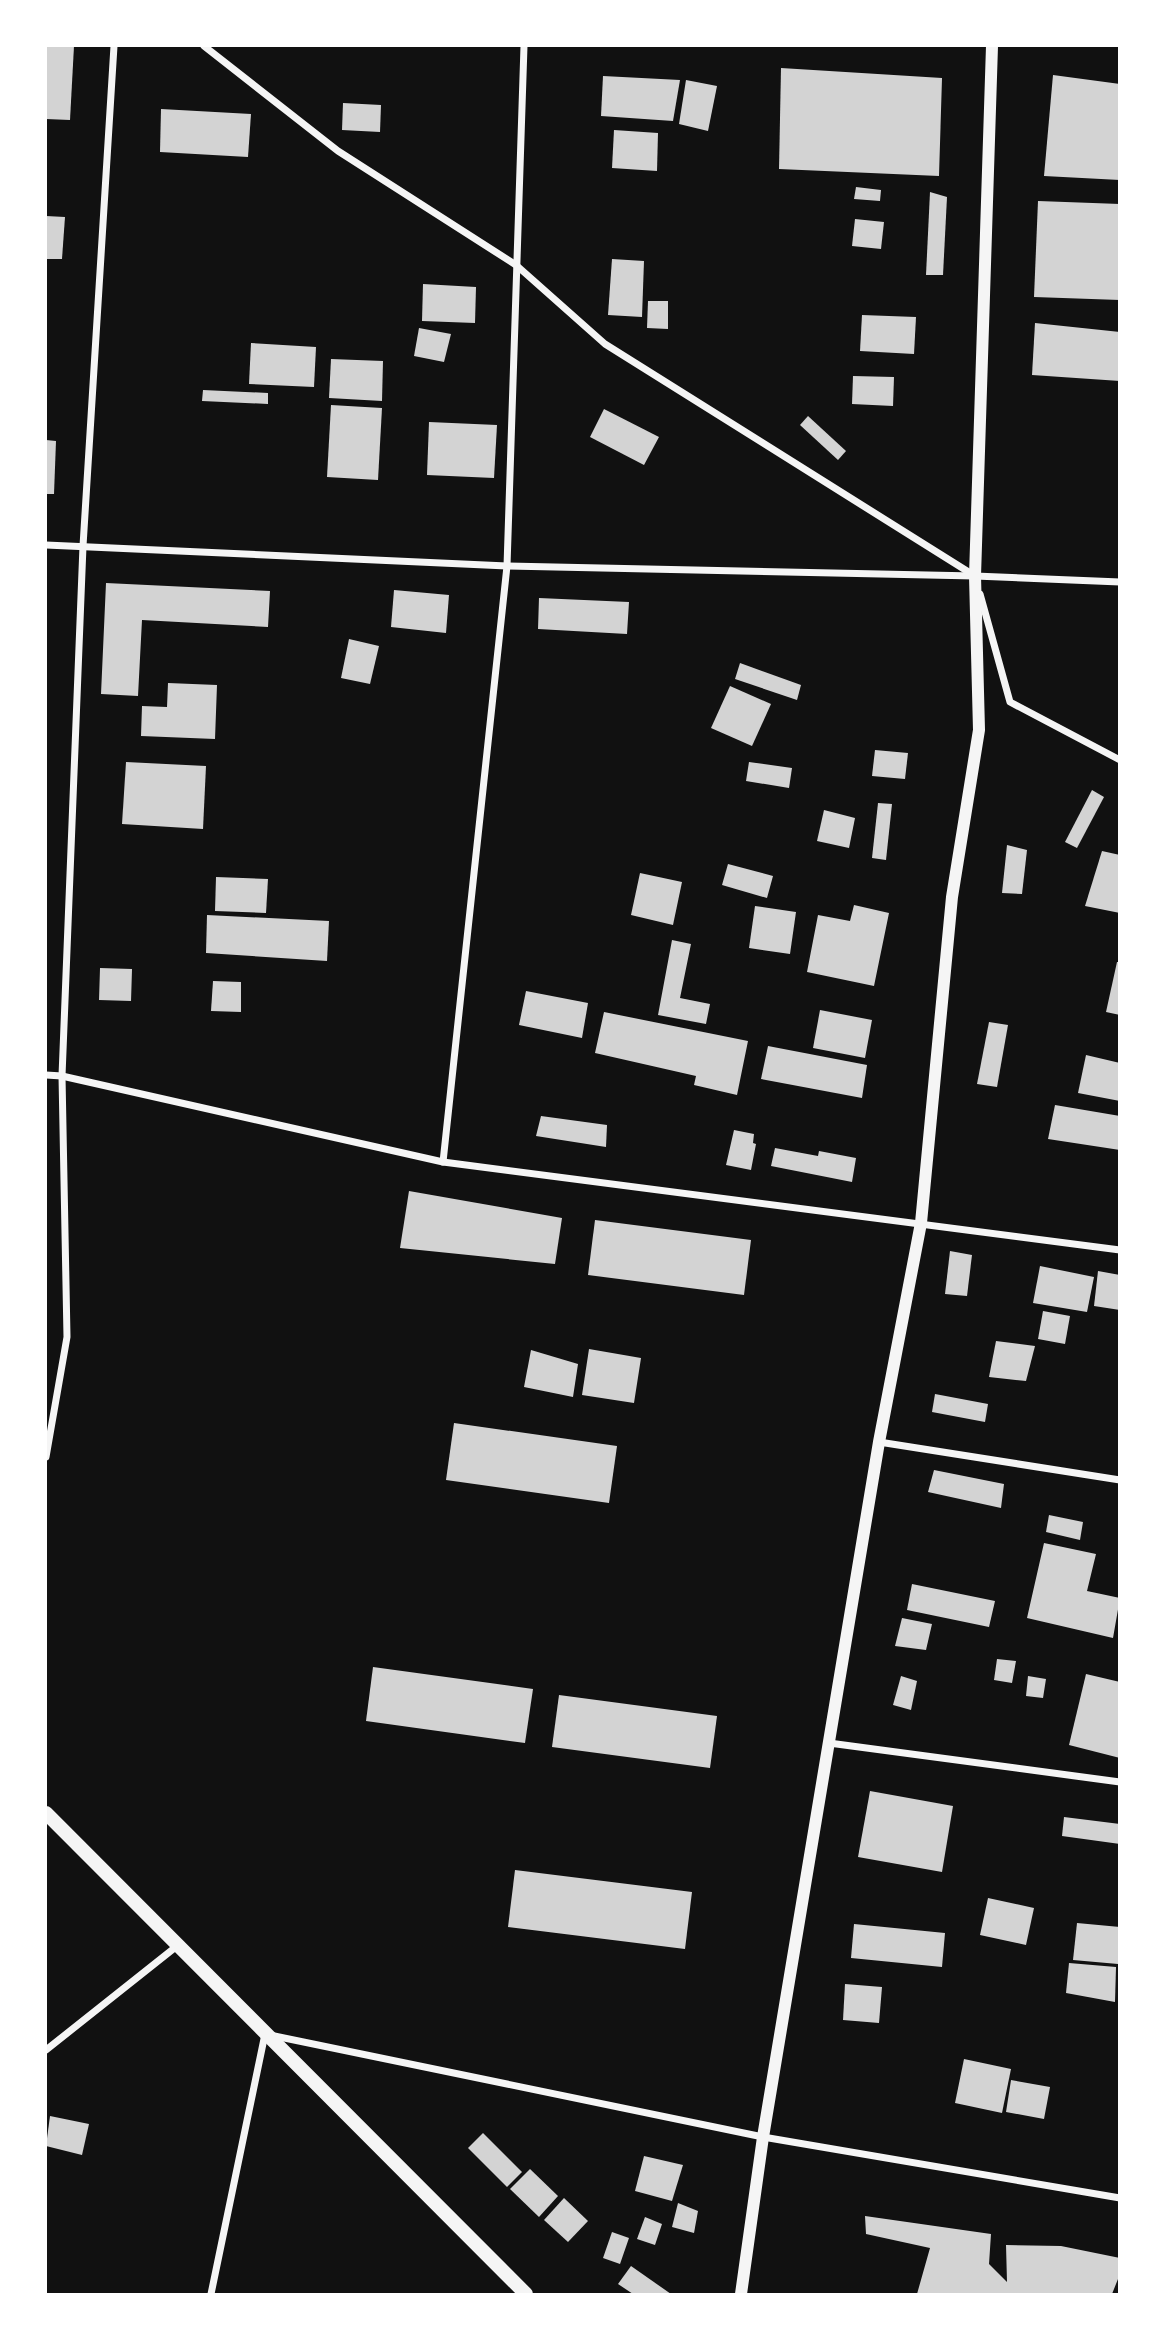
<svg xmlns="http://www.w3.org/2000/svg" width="1165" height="2340" font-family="'Asap Condensed',sans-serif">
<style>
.building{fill:#d3d3d3}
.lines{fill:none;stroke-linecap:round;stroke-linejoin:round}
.minor{stroke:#f5f5f5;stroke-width:7}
.tertiary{stroke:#f5f5f5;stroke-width:12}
.secondary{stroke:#f5f5f5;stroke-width:14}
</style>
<rect width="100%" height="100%" fill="#111"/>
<g class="building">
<polygon points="46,46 74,46 70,120 46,119"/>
<polygon points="781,68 942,78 939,176 779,169"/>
<polygon points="1053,75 1120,84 1120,180 1044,176"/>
<polygon points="603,76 680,80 673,121 601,116"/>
<polygon points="686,80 717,86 708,131 679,124"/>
<polygon points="343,103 381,105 380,132 342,130"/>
<polygon points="161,109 251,114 248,157 160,152"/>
<polygon points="614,130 658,133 657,171 612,168"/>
<polygon points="856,187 881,190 880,201 854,199"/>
<polygon points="930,192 947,197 943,275 926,275"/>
<polygon points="1038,201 1120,204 1120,300 1034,297"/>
<polygon points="46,216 65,217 62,259 46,259"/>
<polygon points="855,219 884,222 881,249 852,246"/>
<polygon points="612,259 644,261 642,317 608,315"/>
<polygon points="423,284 476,287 475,323 422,321"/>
<polygon points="648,301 668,301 668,329 647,328"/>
<polygon points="862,315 916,317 914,354 860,351"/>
<polygon points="1035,323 1120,332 1120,381 1032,375"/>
<polygon points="419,328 451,334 444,362 414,356"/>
<polygon points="251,343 316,347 314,387 249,384"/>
<polygon points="331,359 383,361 382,401 329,398"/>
<polygon points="853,376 894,377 893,406 852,404"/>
<polygon points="203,390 268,393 268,404 202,401"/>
<polygon points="331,405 382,408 378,480 327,477"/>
<polygon points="604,409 659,437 644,465 590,437"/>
<polygon points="808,416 846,451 838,460 800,425"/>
<polygon points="429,422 497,425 494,478 427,475"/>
<polygon points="46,440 56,441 54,494 46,494"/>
<polygon points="106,583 270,591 268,627 142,620 138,696 101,694"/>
<polygon points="394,590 449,595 446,633 391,627"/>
<polygon points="539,598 629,602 627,634 538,629"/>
<polygon points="349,639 379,646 370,684 341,678"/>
<polygon points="740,663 801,685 797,700 735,679"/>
<polygon points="168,683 217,685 215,739 141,736 142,706 167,707"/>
<polygon points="730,686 771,704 752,746 711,728"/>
<polygon points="875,750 908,753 905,779 872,776"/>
<polygon points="126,762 206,766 203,829 122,824"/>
<polygon points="749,762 792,768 789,788 746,781"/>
<polygon points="1092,790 1104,797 1077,848 1065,842"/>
<polygon points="878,803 892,804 886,860 872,858"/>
<polygon points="824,810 855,818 849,848 817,841"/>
<polygon points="1007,845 1027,850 1022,894 1002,893"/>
<polygon points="1102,851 1120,855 1120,913 1085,906"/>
<polygon points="728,864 773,876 767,898 722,885"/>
<polygon points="640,873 682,882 673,925 631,915"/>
<polygon points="216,877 268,879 266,913 215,911"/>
<polygon points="854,905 889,913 874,986 807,972 818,915 850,921"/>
<polygon points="755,906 796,912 790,954 749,948"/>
<polygon points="207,915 329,921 327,961 206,953"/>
<polygon points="672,940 691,944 680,998 710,1004 706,1024 658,1015"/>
<polygon points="1117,962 1120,962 1120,1015 1106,1012"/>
<polygon points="100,968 132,969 131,1001 99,1000"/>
<polygon points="213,981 241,982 241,1012 211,1011"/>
<polygon points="526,991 588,1003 582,1038 519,1025"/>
<polygon points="820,1010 872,1020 865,1058 813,1048"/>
<polygon points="604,1012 748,1041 737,1095 694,1085 696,1076 595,1053"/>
<polygon points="989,1022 1008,1025 997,1087 977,1084"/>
<polygon points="768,1046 867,1065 862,1098 761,1079"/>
<polygon points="1086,1055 1120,1063 1120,1101 1078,1093"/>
<polygon points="1055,1105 1120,1116 1120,1150 1048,1139"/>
<polygon points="541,1116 607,1125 606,1147 536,1136"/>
<polygon points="734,1130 754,1134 753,1143 756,1144 751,1170 726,1165"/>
<polygon points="775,1148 818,1156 819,1151 856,1158 852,1182 771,1166"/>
<polygon points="409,1191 562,1218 555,1264 400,1248"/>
<polygon points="595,1220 751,1240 744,1295 588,1275"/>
<polygon points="950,1251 972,1255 967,1296 945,1294"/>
<polygon points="1040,1266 1094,1277 1087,1312 1033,1303"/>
<polygon points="1098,1271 1120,1275 1120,1310 1094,1306"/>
<polygon points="1043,1311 1070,1316 1065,1344 1038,1339"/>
<polygon points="996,1341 1035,1346 1026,1381 989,1377"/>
<polygon points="589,1349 641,1358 634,1403 582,1395"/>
<polygon points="531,1350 578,1364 573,1397 524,1387"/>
<polygon points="935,1394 988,1404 985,1422 932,1412"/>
<polygon points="454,1423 617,1446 609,1503 446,1480"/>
<polygon points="934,1470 1004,1484 1001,1508 928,1492"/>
<polygon points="1049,1515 1083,1522 1080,1540 1046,1532"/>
<polygon points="1044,1543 1096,1554 1087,1591 1120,1598 1113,1638 1027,1618"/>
<polygon points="912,1584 995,1601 989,1627 907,1610"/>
<polygon points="902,1618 932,1624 926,1650 895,1646"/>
<polygon points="997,1659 1016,1661 1012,1683 994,1680"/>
<polygon points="373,1667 533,1689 525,1743 366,1721"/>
<polygon points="1086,1674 1120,1682 1120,1758 1069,1745"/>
<polygon points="901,1676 917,1681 911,1710 893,1705"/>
<polygon points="1028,1676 1046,1679 1043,1698 1026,1696"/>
<polygon points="559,1695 717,1716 710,1768 552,1747"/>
<polygon points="870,1791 953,1806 942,1872 858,1857"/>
<polygon points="1064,1817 1120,1824 1120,1844 1062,1836"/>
<polygon points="515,1870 692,1892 685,1949 508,1927"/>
<polygon points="988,1898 1034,1908 1026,1945 980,1935"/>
<polygon points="1077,1923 1120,1927 1118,1964 1073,1960"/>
<polygon points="854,1924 945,1933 942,1967 851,1958"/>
<polygon points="1069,1963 1116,1967 1115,2002 1066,1993"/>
<polygon points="845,1984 882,1987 879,2023 843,2020"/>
<polygon points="964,2059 1011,2069 1002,2113 955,2103"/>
<polygon points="1011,2080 1050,2087 1044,2119 1006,2112"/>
<polygon points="50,2116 89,2124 82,2155 46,2146"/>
<polygon points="483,2133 522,2172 507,2187 468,2148"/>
<polygon points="644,2156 683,2165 672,2201 635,2191"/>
<polygon points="530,2169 558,2196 539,2217 510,2189"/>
<polygon points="564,2198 588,2221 568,2242 544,2220"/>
<polygon points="678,2203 698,2211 694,2233 672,2227"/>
<polygon points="865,2216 991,2234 989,2264 1007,2282 1006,2245 1061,2246 1120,2258 1120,2274 1112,2294 917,2294 930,2248 866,2234"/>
<polygon points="645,2217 662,2224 655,2245 637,2239"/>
<polygon points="612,2232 629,2238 620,2264 603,2258"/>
<polygon points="631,2266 671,2294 633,2294 618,2284"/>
</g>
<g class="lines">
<g class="minor">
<polyline points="204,46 338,151 516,265 605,344 975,576"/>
<polyline points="46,545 507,566 975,576 1120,582"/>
<polyline points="980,594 1010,702 1120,760"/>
<polyline points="46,1075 62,1076 443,1162 1120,1250"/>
<polyline points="443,1162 507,566 524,46"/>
<polyline points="879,1442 1120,1480"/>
<polyline points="46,1457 67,1337 62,1076 83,546 114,46"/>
<polyline points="829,1743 1120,1782"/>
<polyline points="46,2050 177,1946"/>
<polyline points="211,2294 265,2034 763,2137 1120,2198"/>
</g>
<polyline class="tertiary" points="741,2294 763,2137 879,1442 921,1223 952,897 979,730 975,576 992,46"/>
<polyline class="secondary" points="46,1813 526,2294"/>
</g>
<rect width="1165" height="2340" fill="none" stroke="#ffffff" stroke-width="94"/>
</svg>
